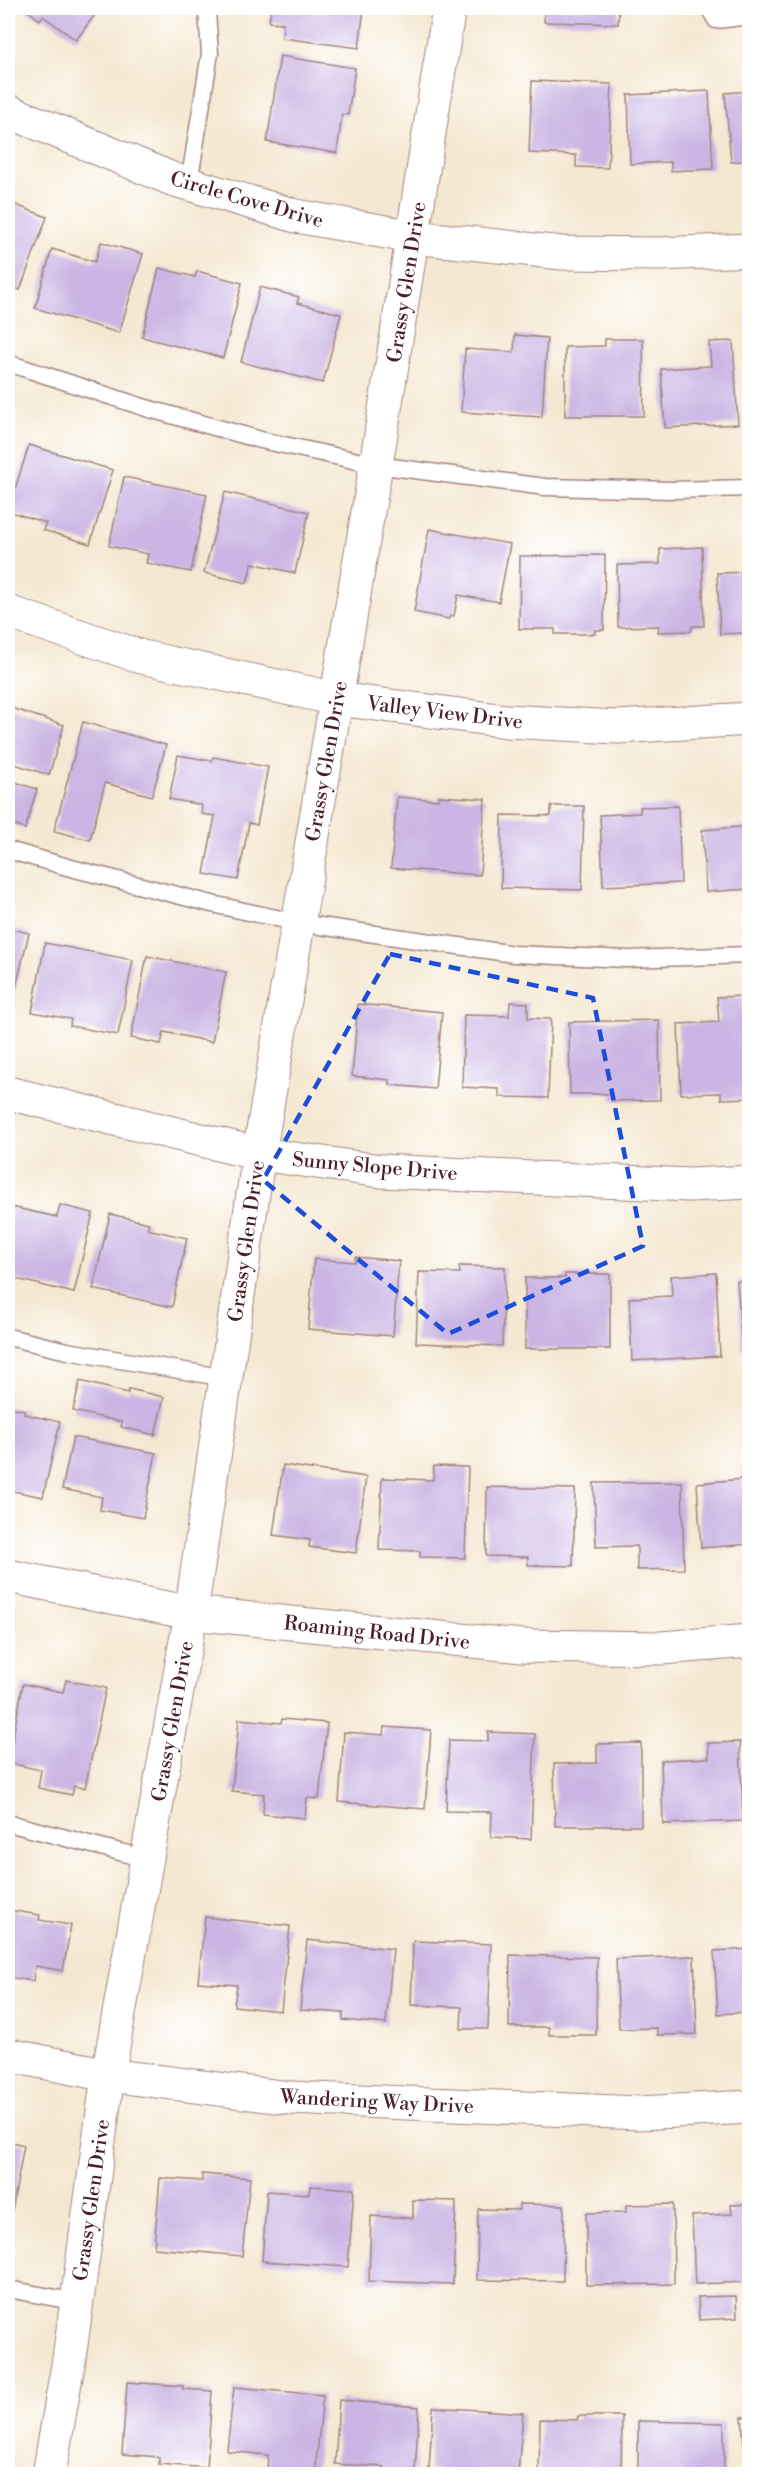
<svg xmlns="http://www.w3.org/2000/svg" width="757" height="2482" font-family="'Libre Bodoni',serif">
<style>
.building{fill:#cbb5e4}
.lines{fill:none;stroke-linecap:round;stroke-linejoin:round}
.service-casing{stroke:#a0847e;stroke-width:19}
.minor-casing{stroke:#a0847e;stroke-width:35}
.service{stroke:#fff;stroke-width:16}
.minor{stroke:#fff;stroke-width:33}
.marked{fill:none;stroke:#1d4ed8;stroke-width:4.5;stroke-dasharray:12 8;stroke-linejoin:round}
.labels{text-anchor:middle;stroke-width:4.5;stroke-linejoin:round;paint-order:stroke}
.street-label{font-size:20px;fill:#4a1f2b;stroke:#fff}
</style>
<rect width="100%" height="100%" fill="#fff"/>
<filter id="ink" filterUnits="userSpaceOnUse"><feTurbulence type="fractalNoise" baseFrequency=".0167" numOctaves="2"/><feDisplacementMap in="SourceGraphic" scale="12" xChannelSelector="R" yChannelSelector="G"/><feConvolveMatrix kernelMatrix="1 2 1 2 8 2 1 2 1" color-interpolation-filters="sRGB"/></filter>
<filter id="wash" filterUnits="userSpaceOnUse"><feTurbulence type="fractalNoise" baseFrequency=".008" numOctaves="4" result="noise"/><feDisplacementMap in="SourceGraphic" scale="24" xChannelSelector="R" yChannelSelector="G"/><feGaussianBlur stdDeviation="1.35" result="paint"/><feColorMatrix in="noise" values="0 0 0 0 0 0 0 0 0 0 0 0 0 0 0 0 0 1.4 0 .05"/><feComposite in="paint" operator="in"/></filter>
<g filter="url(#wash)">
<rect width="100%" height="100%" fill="#f5e8d2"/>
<g id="blocks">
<g class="building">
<polygon points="24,8 100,8 76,40 43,16 40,20"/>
<polygon points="271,8 364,8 359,48 282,38 283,23 269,22"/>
<polygon points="544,8 619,8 618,24 544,22"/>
<polygon points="280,56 355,68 348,115 342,114 337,153 267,142"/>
<polygon points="532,81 612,84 608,168 576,167 576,155 529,153"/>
<polygon points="709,91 713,169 671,171 671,162 630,164 628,95"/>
<polygon points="750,91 750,160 731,162 725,93"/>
<polygon points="8,202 47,217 20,290 8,285"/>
<polygon points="101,242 143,254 119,333 35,308 52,249 95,262"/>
<polygon points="159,268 195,277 197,271 242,283 223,358 142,337"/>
<polygon points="260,287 299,297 297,303 341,314 323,383 241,362"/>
<polygon points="515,335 547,338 542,417 461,412 465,349 514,352"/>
<polygon points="605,339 643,339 644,416 565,416 565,347 605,346"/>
<polygon points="733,341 738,424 665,428 661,369 711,366 709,342"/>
<polygon points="29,445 113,470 90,544 43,530 46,523 8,511"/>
<polygon points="124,477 207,494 191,572 146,563 148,554 109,546"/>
<polygon points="225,492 309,512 295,573 252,563 247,583 204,573"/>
<polygon points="429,529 510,544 499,602 458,595 454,616 450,616 449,619 414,612"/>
<polygon points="702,547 704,626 692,626 692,631 658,632 659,626 618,627 617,565 660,564 660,549"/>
<polygon points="605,555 604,630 595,630 595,634 555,634 555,629 519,629 520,556"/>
<polygon points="750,572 750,633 720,634 717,573"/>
<polygon points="8,707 64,725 49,775 8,762"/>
<polygon points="83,722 166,745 152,796 105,783 90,840 54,831"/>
<polygon points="178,755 212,761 213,757 268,767 257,825 249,823 238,880 204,874 215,816 201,814 202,805 169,799"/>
<polygon points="8,780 37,789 25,829 8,823"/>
<polygon points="439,796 485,799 480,875 391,868 397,797 438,800"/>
<polygon points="551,806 584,806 582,890 501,888 502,815 551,816"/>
<polygon points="678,806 681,883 603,886 600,815 640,813 640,807"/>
<polygon points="750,826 750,889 706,892 702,830"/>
<polygon points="8,928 29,933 11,1008 8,1007"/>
<polygon points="45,943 133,960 118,1035 70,1026 71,1019 32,1012"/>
<polygon points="147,956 226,972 212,1042 164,1032 161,1044 131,1038"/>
<polygon points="743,996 744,1019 750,1019 750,1098 721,1099 721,1093 681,1094 678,1024 719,1022 717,997"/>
<polygon points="510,1002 528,1003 528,1018 551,1019 548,1098 499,1097 499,1089 462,1087 464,1015 509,1016"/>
<polygon points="358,1004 442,1012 435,1089 390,1085 390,1080 352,1076"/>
<polygon points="659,1020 660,1100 612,1101 612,1094 570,1094 569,1022"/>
<polygon points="60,1205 93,1213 74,1293 8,1277 8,1223 11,1207 57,1217"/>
<polygon points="110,1214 149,1223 147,1229 187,1238 172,1307 93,1289"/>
<polygon points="355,1257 399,1261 393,1336 308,1329 314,1259 355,1262"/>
<polygon points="459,1266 505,1267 502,1346 416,1343 419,1272 460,1273"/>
<polygon points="716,1273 720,1356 632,1361 629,1298 672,1296 671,1276"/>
<polygon points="565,1274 610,1274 610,1349 525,1349 525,1278 565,1278"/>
<polygon points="750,1280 750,1350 742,1351 737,1281"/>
<polygon points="80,1381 128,1393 129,1389 164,1397 155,1435 121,1427 122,1422 73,1411"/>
<polygon points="8,1407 25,1410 24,1414 60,1422 43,1497 8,1490"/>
<polygon points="73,1437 156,1453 143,1518 100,1510 102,1497 62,1489"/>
<polygon points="283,1465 366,1477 356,1553 309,1547 310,1540 273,1535"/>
<polygon points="434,1466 468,1467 465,1558 420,1557 420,1551 379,1550 382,1478 433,1480"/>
<polygon points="750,1467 750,1544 701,1548 697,1483 743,1479 742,1468"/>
<polygon points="682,1482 684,1569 637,1570 637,1546 596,1547 594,1483"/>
<polygon points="487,1487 575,1489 573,1566 528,1565 528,1557 486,1556"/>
<polygon points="66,1680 106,1688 85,1788 74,1786 72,1795 38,1788 41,1770 8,1763 23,1684 63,1692"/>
<polygon points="239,1719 281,1723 282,1719 327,1723 319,1799 307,1798 305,1818 263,1814 264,1794 232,1791"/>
<polygon points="384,1727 431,1730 425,1809 339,1802 344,1732 383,1735"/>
<polygon points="488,1732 535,1734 531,1839 491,1837 492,1812 446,1811 449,1740 488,1741"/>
<polygon points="740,1742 743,1821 663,1824 661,1760 709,1758 708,1743"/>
<polygon points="641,1743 641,1826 555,1826 554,1764 597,1763 597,1744"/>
<polygon points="8,1910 40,1915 39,1920 71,1925 63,1971 35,1966 33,1981 8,1977"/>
<polygon points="205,1917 290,1926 281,2011 234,2006 237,1985 198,1982"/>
<polygon points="307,1940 393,1949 386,2024 343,2020 343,2013 300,2010"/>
<polygon points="413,1941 491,1944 488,2029 461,2029 462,2007 411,2005"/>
<polygon points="750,1949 750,2012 718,2014 714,1951"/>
<polygon points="510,1955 597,1957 596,2035 549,2035 549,2027 509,2027"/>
<polygon points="694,1956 697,2034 657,2035 657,2028 619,2029 616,1959"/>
<polygon points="8,2141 24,2145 12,2211 8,2210"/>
<polygon points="202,2174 250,2178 242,2256 154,2248 160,2178 202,2181"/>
<polygon points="310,2186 354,2189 348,2267 262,2261 267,2191 309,2194"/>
<polygon points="413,2200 456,2201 453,2284 369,2281 371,2216 413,2218"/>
<polygon points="519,2204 564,2205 563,2281 477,2280 478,2209 519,2210"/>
<polygon points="673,2204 674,2284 586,2285 586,2213 626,2212 626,2205"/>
<polygon points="750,2204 750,2282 695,2284 692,2216 732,2214 731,2205"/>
<polygon points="736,2296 737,2318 699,2320 698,2297"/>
<polygon points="127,2382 183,2386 183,2389 212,2391 207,2468 159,2464 159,2457 122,2454"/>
<polygon points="234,2387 323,2395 315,2474 267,2474 268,2455 227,2451"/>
<polygon points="339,2400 419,2407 415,2474 384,2474 385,2467 335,2464"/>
<polygon points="433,2407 523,2413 518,2474 486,2474 429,2469"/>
<polygon points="578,2416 622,2416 621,2474 539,2474 540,2419 577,2420"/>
<polygon points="750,2416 750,2474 746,2474 742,2417"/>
<polygon points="638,2421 724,2423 724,2474 638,2474"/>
</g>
</g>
</g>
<g filter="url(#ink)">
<use href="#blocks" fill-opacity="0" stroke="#a0847e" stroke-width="1.5"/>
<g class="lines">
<g class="service-casing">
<g id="service">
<polyline points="709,8 716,20 750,16"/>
<polyline points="189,184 210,53 207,12 203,8"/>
<polyline points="8,363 146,408 261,440 376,465 545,487 673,490 750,488"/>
<polyline points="8,850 71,868 212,904 299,923 514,954 627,959 750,955"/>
<polyline points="8,1337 67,1351 226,1378"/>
<polyline points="8,1823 147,1859"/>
<polyline points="8,2289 77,2302"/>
</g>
</g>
<g class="minor-casing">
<g id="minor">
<polyline points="8,111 172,179 296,216 414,237 562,253 660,254 750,250"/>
<polyline points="8,612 142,657 337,699 506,721 617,727 750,719"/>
<polyline points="8,1093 259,1154 381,1171 690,1185 750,1182"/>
<polyline points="8,1576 191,1613 522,1646 661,1648 750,1641"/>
<polyline points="8,2055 108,2075 290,2098 639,2113 750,2107"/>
<polyline points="49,2474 69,2359 108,2075 191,1613 259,1154 376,465 449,8"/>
</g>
</g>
<use href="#service" class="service"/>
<use href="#minor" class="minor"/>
</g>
</g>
<path class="marked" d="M390 954 593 998 643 1246 448 1334 263 1180Z"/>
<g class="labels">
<g class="street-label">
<text transform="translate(247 199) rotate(16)" y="7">Circle Cove Drive</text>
<text transform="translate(406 282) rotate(-81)" y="7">Grassy Glen Drive</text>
<text transform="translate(445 712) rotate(7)" y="7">Valley View Drive</text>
<text transform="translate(326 761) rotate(-80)" y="7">Grassy Glen Drive</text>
<text transform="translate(375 1166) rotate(5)" y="7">Sunny Slope Drive</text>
<text transform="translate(246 1241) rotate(-82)" y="7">Grassy Glen Drive</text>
<text transform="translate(377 1632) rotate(6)" y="7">Roaming Road Drive</text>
<text transform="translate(172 1721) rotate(-80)" y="7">Grassy Glen Drive</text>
<text transform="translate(377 2101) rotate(3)" y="7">Wandering Way Drive</text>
<text transform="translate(91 2200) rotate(-82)" y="7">Grassy Glen Drive</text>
</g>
</g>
<rect width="757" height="2482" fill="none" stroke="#fff" stroke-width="30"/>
</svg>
